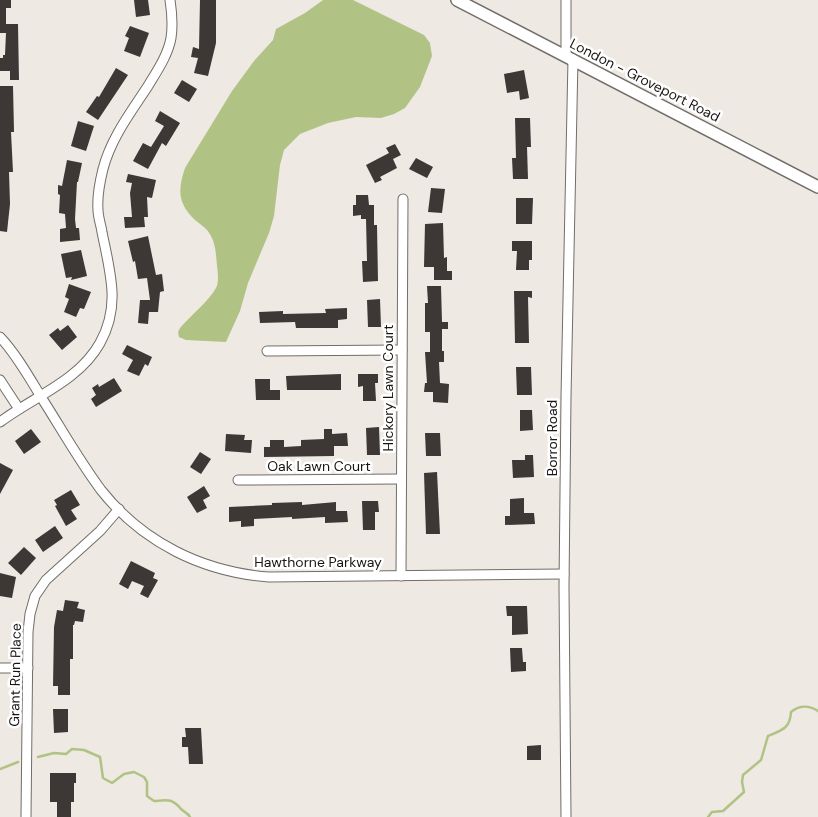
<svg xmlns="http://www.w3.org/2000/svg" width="818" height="817" font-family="'DM Sans',sans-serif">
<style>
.water{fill:#b1c384}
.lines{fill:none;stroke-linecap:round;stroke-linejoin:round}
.stream{stroke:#b1c384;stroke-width:2.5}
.building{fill:#3d3735}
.minor-casing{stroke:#726d68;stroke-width:11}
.major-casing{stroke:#726d68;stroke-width:14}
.minor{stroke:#fff;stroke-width:9}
.major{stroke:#fff;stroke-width:11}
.labels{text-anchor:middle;stroke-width:5;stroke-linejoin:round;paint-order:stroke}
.street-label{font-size:14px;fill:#181614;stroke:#fff}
</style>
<rect width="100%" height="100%" fill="#eee9e3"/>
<path class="water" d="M323 0H353L424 35 430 43 432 56 420 87 405 108 394 114 381 118 356 117 328 123 300 134 284 150 280 165 274 216 269 233 248 283 240 311 226 342 186 340 179 337 178 332 180 328C190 316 208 302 216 288 219 282 218 273 217 266 216 256 216 245 211 236 207 228 201 225 195 220 177 203 178 189 185 168L232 91 254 61 273 40 276 29 305 13Z"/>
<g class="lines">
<g class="stream">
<path d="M38 757 54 753 66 754 72 749 84 750 100 757 103 778 112 783 124 774 134 772 144 777 147 782V796L154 801C167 800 172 798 181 809 184 812 188 813 190 817"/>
<polyline points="0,769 18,762"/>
<path d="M708 817 712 812 723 811 744 792 742 782 743 775 761 760 768 736C783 730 790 728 791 712 800 705 808 705 818 711"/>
</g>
</g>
<g class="building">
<rect x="0" y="0" width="11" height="8"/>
<polygon points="134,0 148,0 150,15 136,17"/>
<polygon points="200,0 216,0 216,43 208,76 194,73 198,58 191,57 193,47 199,49"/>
<polygon points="0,8 6,8 6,24 18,24 19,80 10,80 10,71 0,71 0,58 3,58 3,55 5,55 6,33 0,33"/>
<polygon points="130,26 149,33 140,57 124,51 129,38 125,36"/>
<polygon points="116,68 128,75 98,120 86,112 97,96 99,97"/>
<polygon points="524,70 529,98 520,100 519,91 507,93 504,74"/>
<polygon points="182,80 197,89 189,102 174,93"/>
<polygon points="0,86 13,86 14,132 11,132 13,172 9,172 10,204 7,232 0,231"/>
<polygon points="160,111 180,123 166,146 162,143 148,169 133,161 143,143 151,147 164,126 155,121"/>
<polygon points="515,118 530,118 531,147 527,147 528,179 513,179 512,158 516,158"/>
<polygon points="78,121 94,126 86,151 71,146"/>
<polygon points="395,144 401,155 393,159 397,168 380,177 382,180 375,183 366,165 389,153 386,148"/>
<polygon points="416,158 433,167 427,178 409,169"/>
<polygon points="67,160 82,163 78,182 77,182 75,219 76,228 79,228 80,240 60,242 60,229 66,228 65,214 59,213 60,195 58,194 58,185 62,186"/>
<polygon points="128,174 156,180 152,198 147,197 148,217 144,217 145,227 125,228 124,217 132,217 130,193 132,183 126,182"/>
<polygon points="431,188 445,189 442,213 428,212"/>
<polygon points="356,195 368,195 369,205 374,205 374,225 377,225 378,281 363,282 362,261 367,261 366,219 361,219 361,215 353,216 353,205 356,205"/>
<polygon points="516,198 533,198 532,224 516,224"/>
<polygon points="443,223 444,258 447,257 447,271 452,271 452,280 434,280 434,267 424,267 425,224"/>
<polygon points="148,236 156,275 162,274 164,291 160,292 158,312 149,312 148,324 138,323 140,300 150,300 147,278 138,279 135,261 133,262 128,241"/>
<polygon points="512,241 532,241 532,260 529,260 529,270 516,270 517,251 512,251"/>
<polygon points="81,250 87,276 71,280 72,277 66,278 61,254"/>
<polygon points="69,284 91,292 84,309 80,308 76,317 64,312 69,299 65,297"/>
<polygon points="427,286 441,286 442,322 448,322 448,329 442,329 442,351 444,351 444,362 439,362 440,383 449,384 448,403 433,402 433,392 424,392 425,383 427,383 425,352 430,352 430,332 425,332 425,303 428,303"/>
<polygon points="514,291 532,291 532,298 528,297 529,343 515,343"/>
<polygon points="380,299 381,327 368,327 367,300"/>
<polygon points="347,308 347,319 338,320 338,328 296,328 295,322 260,323 259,312 283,311 283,314 326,313 325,309"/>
<polygon points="68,325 77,337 62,350 49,335 58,328 60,331"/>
<polygon points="127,345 152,357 148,366 145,364 139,376 127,371 133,360 122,354"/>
<polygon points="516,367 531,367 532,395 517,395"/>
<polygon points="341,374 341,390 287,390 286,376"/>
<polygon points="358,374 378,374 378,383 375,383 376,401 363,401 363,386 358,387"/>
<polygon points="114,378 122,391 96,407 91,399 96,395 92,388 98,384 99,387"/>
<polygon points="255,379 270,379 270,390 280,390 280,400 256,400"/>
<polygon points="520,410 532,410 533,430 520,431"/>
<polygon points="379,427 380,455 367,455 366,428"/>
<polygon points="31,429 41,442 24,454 15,441"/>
<polygon points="324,429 332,429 332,434 347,433 348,446 334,446 334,456 264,457 264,447 270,447 270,440 284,440 284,447 301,446 301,440 324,439"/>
<polygon points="425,433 440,433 441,456 426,456"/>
<polygon points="226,434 245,435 244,440 252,440 251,453 225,451"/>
<polygon points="200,452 211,459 201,474 190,467"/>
<polygon points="525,455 533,455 534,477 513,478 512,460 525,460"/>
<polygon points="0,463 13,470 0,494"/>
<polygon points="437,472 440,534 426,534 424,473"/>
<polygon points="204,486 210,496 203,500 207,508 197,513 187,497"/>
<polygon points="71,490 80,505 71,510 77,519 66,526 55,506 57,505 54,500"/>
<polygon points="524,498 524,513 534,513 535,524 505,525 505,516 510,516 510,499"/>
<polygon points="362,501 378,501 379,512 375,512 375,530 363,530"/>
<polygon points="302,502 302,505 336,502 336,511 347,511 348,522 325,523 325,517 292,519 292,517 254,519 254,526 241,527 241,521 229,522 229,507 272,505 272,503"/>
<polygon points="55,526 63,538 43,552 35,540"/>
<polygon points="24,547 36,558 21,575 8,563"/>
<polygon points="131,561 155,573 153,578 158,580 148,598 140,594 144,586 132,581 128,589 119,584"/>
<polygon points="0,573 16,577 12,598 0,596"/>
<polygon points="65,600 79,602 77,608 85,610 83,622 75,621 74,625 73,625 73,659 70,659 70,695 58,695 58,686 53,686 54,627 57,610 63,611"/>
<polygon points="506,606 527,606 528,634 512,635 512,616 507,616"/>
<polygon points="510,648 522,648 523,662 526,662 526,671 511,672"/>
<polygon points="53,709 68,709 68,732 54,733"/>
<polygon points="185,728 201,728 203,764 189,764 188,747 182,747 182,737 186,737"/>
<polygon points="541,745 541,760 527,760 527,746"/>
<polygon points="50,773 76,773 76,783 74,783 74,802 71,802 71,817 57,817 57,802 50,802"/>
</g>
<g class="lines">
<g class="minor-casing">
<g id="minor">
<polyline points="566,0 566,56"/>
<path d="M0 337C17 355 30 379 43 400 62 430 80 462 101 490 143 543 203 572 269 577L564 574"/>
<polyline points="267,351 402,350"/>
<polyline points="0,380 19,409"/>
<path d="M0 422C33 397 79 381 100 343 121 305 110 273 102 232 101 225 98 217 98 210 97 197 100 181 103 169 111 138 131 112 148 86 157 71 168 55 171 38 173 25 172 13 170 0"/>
<polyline points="238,480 401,479"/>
<polyline points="401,576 403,199"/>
<polyline points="0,668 28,668"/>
<polyline points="26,817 28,632 30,614 35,596 46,580 100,531 119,509"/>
<polyline points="566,817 564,587 566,397 573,59"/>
</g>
</g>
<g class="major-casing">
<polyline id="major" points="457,0 818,187"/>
</g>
<use href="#minor" class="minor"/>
<use href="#major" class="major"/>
</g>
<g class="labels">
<g class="street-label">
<text transform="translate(645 80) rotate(27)" y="5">London - Groveport Road</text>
<text transform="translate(388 388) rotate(-90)" y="5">Hickory Lawn Court</text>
<text transform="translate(552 438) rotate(-90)" y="5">Borror Road</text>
<text x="319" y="471">Oak Lawn Court</text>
<text x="318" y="567">Hawthorne Parkway</text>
<text transform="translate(15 675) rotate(-89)" y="5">Grant Run Place</text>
</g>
</g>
</svg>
